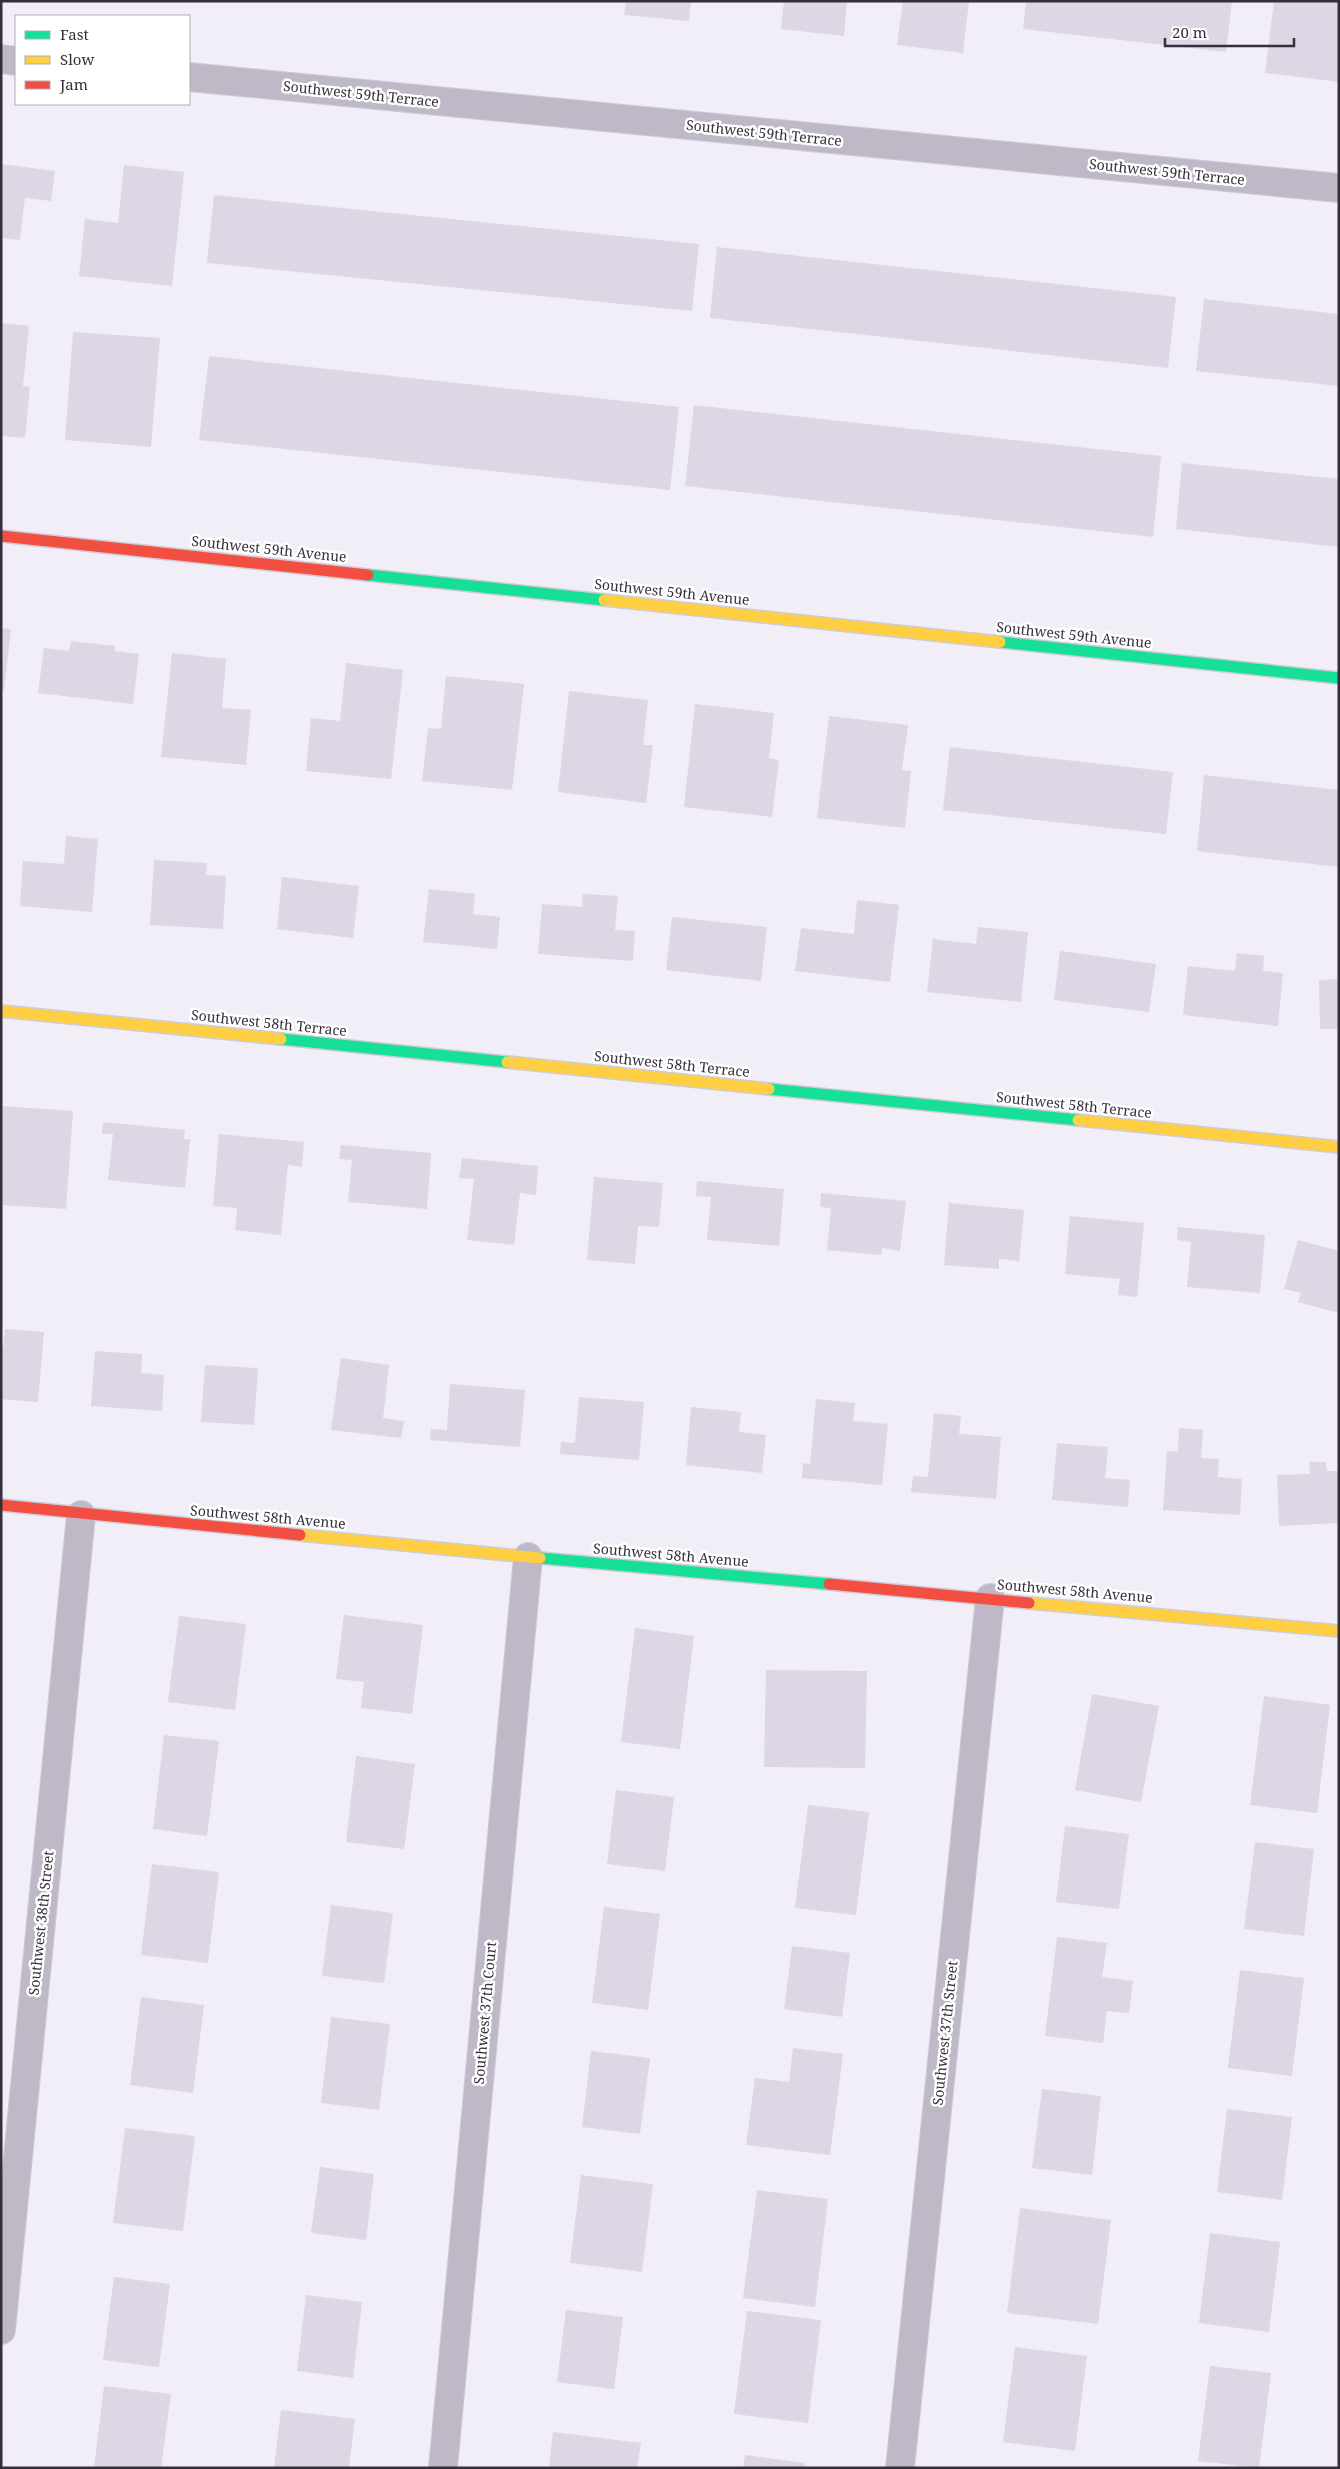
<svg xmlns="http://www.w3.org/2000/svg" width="1340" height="2469" font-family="'Noto Serif',serif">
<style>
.building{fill:#dcd6e5}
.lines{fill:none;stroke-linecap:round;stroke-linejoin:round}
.street-casing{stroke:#d0ccd5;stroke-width:30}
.fast-casing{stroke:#d0ccd5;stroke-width:14}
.slow-casing{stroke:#d0ccd5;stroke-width:14}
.jam-casing{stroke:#d0ccd5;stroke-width:14}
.street{stroke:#bfb9c7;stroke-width:28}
.fast{stroke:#16e098;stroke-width:11}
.slow{stroke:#ffcf43;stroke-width:11}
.jam{stroke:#f24e42;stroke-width:11}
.labels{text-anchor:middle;stroke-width:5;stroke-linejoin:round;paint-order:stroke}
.street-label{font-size:14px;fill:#342f3a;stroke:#fff}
</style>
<rect width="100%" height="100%" fill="#f2eef8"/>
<g class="building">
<polygon points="626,1 691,1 689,21 624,15"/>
<polygon points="784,1 847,1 844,36 781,29"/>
<polygon points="903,1 969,1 963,53 897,45"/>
<polygon points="1026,1 1232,1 1226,52 1023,29"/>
<polygon points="1274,1 1339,1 1339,82 1265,73"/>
<polygon points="1,164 55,171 51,201 25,198 20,240 1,238"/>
<polygon points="124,165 184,172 172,286 79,276 85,219 118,223"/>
<polygon points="214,195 699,244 692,311 207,263"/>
<polygon points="717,247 1176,297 1168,368 710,318"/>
<polygon points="1204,299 1339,314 1339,386 1196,371"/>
<polygon points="1,323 29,326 23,386 30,387 25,438 1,436"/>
<polygon points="73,332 160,338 151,447 65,440"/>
<polygon points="209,356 679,407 670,490 199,440"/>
<polygon points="694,405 1161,456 1153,537 685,486"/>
<polygon points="1182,463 1339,479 1339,547 1176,529"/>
<polygon points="1,628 11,629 4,691 1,691"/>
<polygon points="71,641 115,646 115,651 139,654 133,704 38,693 44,648 69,651"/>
<polygon points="172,653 226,659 222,708 251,710 246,765 161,757"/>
<polygon points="346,663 403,670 391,779 306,771 311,718 340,721"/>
<polygon points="446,676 524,684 512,790 422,781 428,728 441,729"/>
<polygon points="569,691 648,700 643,745 653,745 646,803 558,792"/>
<polygon points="695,704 774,713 769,758 779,760 772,817 684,807"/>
<polygon points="829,716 908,725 902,770 911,771 905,828 817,818"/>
<polygon points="950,747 1173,772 1166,834 943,810"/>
<polygon points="1204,775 1339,790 1339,867 1197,851"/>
<polygon points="66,836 98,839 92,912 20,906 23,861 64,864"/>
<polygon points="154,860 207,863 206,875 226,876 223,929 150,925"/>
<polygon points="282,877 359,886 353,938 277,929"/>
<polygon points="429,889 475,894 473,914 500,917 497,949 423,942"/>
<polygon points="583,894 618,896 615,930 635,931 633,961 538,954 542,904 582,907"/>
<polygon points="857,900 899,905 890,982 795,971 801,928 854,934"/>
<polygon points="672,917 767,927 761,981 666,970"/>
<polygon points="978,927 1028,932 1021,1002 927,992 933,939 976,944"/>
<polygon points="1060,951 1156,964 1149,1012 1054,1000"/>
<polygon points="1237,953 1264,956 1263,971 1283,973 1278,1026 1183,1015 1188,966 1235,971"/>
<polygon points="1339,979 1339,1029 1320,1029 1319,980"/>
<polygon points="1,1106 73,1111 66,1209 1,1205"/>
<polygon points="103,1122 185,1130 184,1139 190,1139 185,1188 108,1180 113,1134 102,1134"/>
<polygon points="219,1134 304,1142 302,1167 288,1165 281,1235 235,1230 237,1208 213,1206"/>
<polygon points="341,1145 431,1153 427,1209 348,1202 352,1160 339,1159"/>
<polygon points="462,1158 538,1166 536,1195 520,1193 514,1245 467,1240 474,1179 459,1178"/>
<polygon points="594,1177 663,1183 659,1227 638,1226 635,1264 587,1260"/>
<polygon points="697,1181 784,1189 779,1246 707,1240 711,1197 696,1196"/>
<polygon points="821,1193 906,1201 900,1251 882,1248 881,1255 827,1250 831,1208 820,1207"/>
<polygon points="949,1203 1024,1210 1019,1261 999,1259 999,1269 944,1265"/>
<polygon points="1070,1216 1144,1223 1137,1297 1118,1295 1120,1279 1065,1274"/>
<polygon points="1178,1227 1265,1235 1260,1293 1187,1287 1191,1242 1177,1240"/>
<polygon points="1298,1240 1339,1251 1339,1313 1298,1302 1301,1293 1284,1289"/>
<polygon points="5,1329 44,1332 38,1402 1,1399 1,1347 3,1348"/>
<polygon points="95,1351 142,1354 141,1373 164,1375 162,1411 91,1406"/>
<polygon points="341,1358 389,1365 383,1418 404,1421 401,1438 331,1430"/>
<polygon points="205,1365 258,1368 254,1425 201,1422"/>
<polygon points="450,1384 525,1390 520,1447 430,1440 431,1429 447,1430"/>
<polygon points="579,1397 644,1402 639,1460 560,1454 561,1442 575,1443"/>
<polygon points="816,1399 855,1403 853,1421 888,1424 882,1485 802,1478 803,1463 810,1464"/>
<polygon points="691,1407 741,1412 739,1432 766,1435 762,1473 686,1465"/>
<polygon points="934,1413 961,1416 959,1434 1001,1437 996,1499 911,1492 913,1476 928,1477"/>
<polygon points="1179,1428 1203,1430 1201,1458 1219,1459 1218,1477 1242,1479 1240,1515 1163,1510 1167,1451 1178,1452"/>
<polygon points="1057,1443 1108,1447 1105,1478 1130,1480 1128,1507 1052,1500"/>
<polygon points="1309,1462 1326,1462 1327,1471 1339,1471 1339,1523 1279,1526 1277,1475 1310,1474"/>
<polygon points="344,1615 423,1625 412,1714 361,1708 364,1682 336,1679"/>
<polygon points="179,1616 246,1624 235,1710 168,1702"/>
<polygon points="635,1628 694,1636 680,1749 621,1742"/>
<polygon points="766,1670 867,1671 865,1768 764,1767"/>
<polygon points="1092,1694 1159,1706 1141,1802 1075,1790"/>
<polygon points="1264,1696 1330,1705 1317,1813 1250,1805"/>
<polygon points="164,1735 219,1741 207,1836 153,1829"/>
<polygon points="356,1756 415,1764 404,1849 346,1842"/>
<polygon points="616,1790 674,1797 665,1871 607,1864"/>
<polygon points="808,1805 869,1812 856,1915 795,1908"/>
<polygon points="1065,1826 1129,1834 1119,1909 1056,1902"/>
<polygon points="1255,1842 1314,1849 1304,1936 1244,1929"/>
<polygon points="152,1864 219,1872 208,1963 141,1955"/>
<polygon points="331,1905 393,1913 384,1983 322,1976"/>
<polygon points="604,1907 660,1914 648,2010 592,2003"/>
<polygon points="1057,1937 1107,1943 1102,1977 1133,1981 1129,2013 1107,2011 1103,2043 1045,2036"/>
<polygon points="792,1946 850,1953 842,2017 784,2009"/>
<polygon points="1240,1970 1304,1978 1292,2076 1228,2068"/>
<polygon points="141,1997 204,2005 193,2093 130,2085"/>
<polygon points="331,2017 390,2024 379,2110 321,2103"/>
<polygon points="793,2048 843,2054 830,2155 746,2145 755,2078 789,2082"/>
<polygon points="591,2051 650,2058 640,2134 582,2127"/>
<polygon points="1042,2089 1101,2096 1092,2175 1032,2168"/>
<polygon points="1227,2109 1292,2117 1282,2200 1217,2192"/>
<polygon points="125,2128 195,2136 183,2231 113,2223"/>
<polygon points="320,2167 374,2174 366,2240 311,2233"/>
<polygon points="581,2175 653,2184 642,2272 570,2263"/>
<polygon points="757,2190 828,2199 815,2307 743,2298"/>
<polygon points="1020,2208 1111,2220 1098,2324 1007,2313"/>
<polygon points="1210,2233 1280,2242 1269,2332 1199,2323"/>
<polygon points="114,2277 170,2284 159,2367 103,2360"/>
<polygon points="306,2295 362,2302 353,2378 297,2371"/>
<polygon points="566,2310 623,2317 614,2389 557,2382"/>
<polygon points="747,2311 821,2320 808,2423 734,2414"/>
<polygon points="1015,2347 1087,2356 1075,2451 1003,2442"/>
<polygon points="1210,2366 1271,2373 1259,2468 1198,2461"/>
<polygon points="104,2386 171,2394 161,2468 94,2468"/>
<polygon points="281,2410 355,2419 349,2468 274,2468"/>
<polygon points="553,2432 641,2443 637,2468 549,2468"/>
<polygon points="745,2455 805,2463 804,2468 743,2468"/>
</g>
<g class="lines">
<g class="street-casing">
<g id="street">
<polyline points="1,59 16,61"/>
<polyline points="189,77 1339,188"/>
<polyline points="1,2330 81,1515"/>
<polyline points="443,2468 528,1557"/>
<polyline points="900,2468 990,1598"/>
</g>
</g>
<g class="fast-casing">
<g id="fast">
<polyline points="368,575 604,600"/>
<polyline points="1000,642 1339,678"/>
<polyline points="281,1039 507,1062"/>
<polyline points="769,1089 1078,1120"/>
<polyline points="540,1558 829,1584"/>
</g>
</g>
<g class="slow-casing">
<g id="slow">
<polyline points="604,600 1000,642"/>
<polyline points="1,1011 281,1039"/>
<polyline points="507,1062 769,1089"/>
<polyline points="1078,1120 1339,1147"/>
<polyline points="300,1535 540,1558"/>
<polyline points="1029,1603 1339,1631"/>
</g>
</g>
<g class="jam-casing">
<g id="jam">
<polyline points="1,536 368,575"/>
<polyline points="1,1505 300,1535"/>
<polyline points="829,1584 1029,1603"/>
</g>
</g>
<use href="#street" class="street"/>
<use href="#fast" class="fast"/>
<use href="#slow" class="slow"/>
<use href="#jam" class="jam"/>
</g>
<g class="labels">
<g class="street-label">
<text transform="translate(361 94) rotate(6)" y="5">Southwest 59th Terrace</text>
<text transform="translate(764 133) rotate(6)" y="5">Southwest 59th Terrace</text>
<text transform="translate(1167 172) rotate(6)" y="5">Southwest 59th Terrace</text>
<text transform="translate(269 549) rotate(6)" y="5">Southwest 59th Avenue</text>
<text transform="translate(672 592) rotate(6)" y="5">Southwest 59th Avenue</text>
<text transform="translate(1074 635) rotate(6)" y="5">Southwest 59th Avenue</text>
<text transform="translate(269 1023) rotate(6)" y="5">Southwest 58th Terrace</text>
<text transform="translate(672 1064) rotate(6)" y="5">Southwest 58th Terrace</text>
<text transform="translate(1074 1105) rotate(6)" y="5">Southwest 58th Terrace</text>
<text transform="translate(268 1517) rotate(5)" y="5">Southwest 58th Avenue</text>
<text transform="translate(671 1555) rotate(5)" y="5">Southwest 58th Avenue</text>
<text transform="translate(1075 1591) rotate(5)" y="5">Southwest 58th Avenue</text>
<text transform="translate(41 1923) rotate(-84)" y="5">Southwest 38th Street</text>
<text transform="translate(485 2013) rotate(-85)" y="5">Southwest 37th Court</text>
<text transform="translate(945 2033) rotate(-84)" y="5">Southwest 37th Street</text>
</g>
</g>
<rect width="1340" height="2469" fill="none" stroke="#342f3a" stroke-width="5"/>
<rect x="15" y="15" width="175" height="90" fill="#ffffff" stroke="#aeacb0"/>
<rect x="25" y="31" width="25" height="8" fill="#16e098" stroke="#aeacb0"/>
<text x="60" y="40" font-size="15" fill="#342f3a">Fast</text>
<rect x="25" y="56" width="25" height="8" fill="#ffcf43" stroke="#aeacb0"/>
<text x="60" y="65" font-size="15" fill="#342f3a">Slow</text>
<rect x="25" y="81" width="25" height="8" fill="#f24e42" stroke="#aeacb0"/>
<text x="60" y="90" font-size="15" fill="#342f3a">Jam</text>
<path d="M1165 38v8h129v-8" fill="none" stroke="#342f3a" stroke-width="2.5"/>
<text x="1172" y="38" font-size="15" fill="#342f3a" stroke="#ffffff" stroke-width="4" paint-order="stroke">20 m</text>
</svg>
